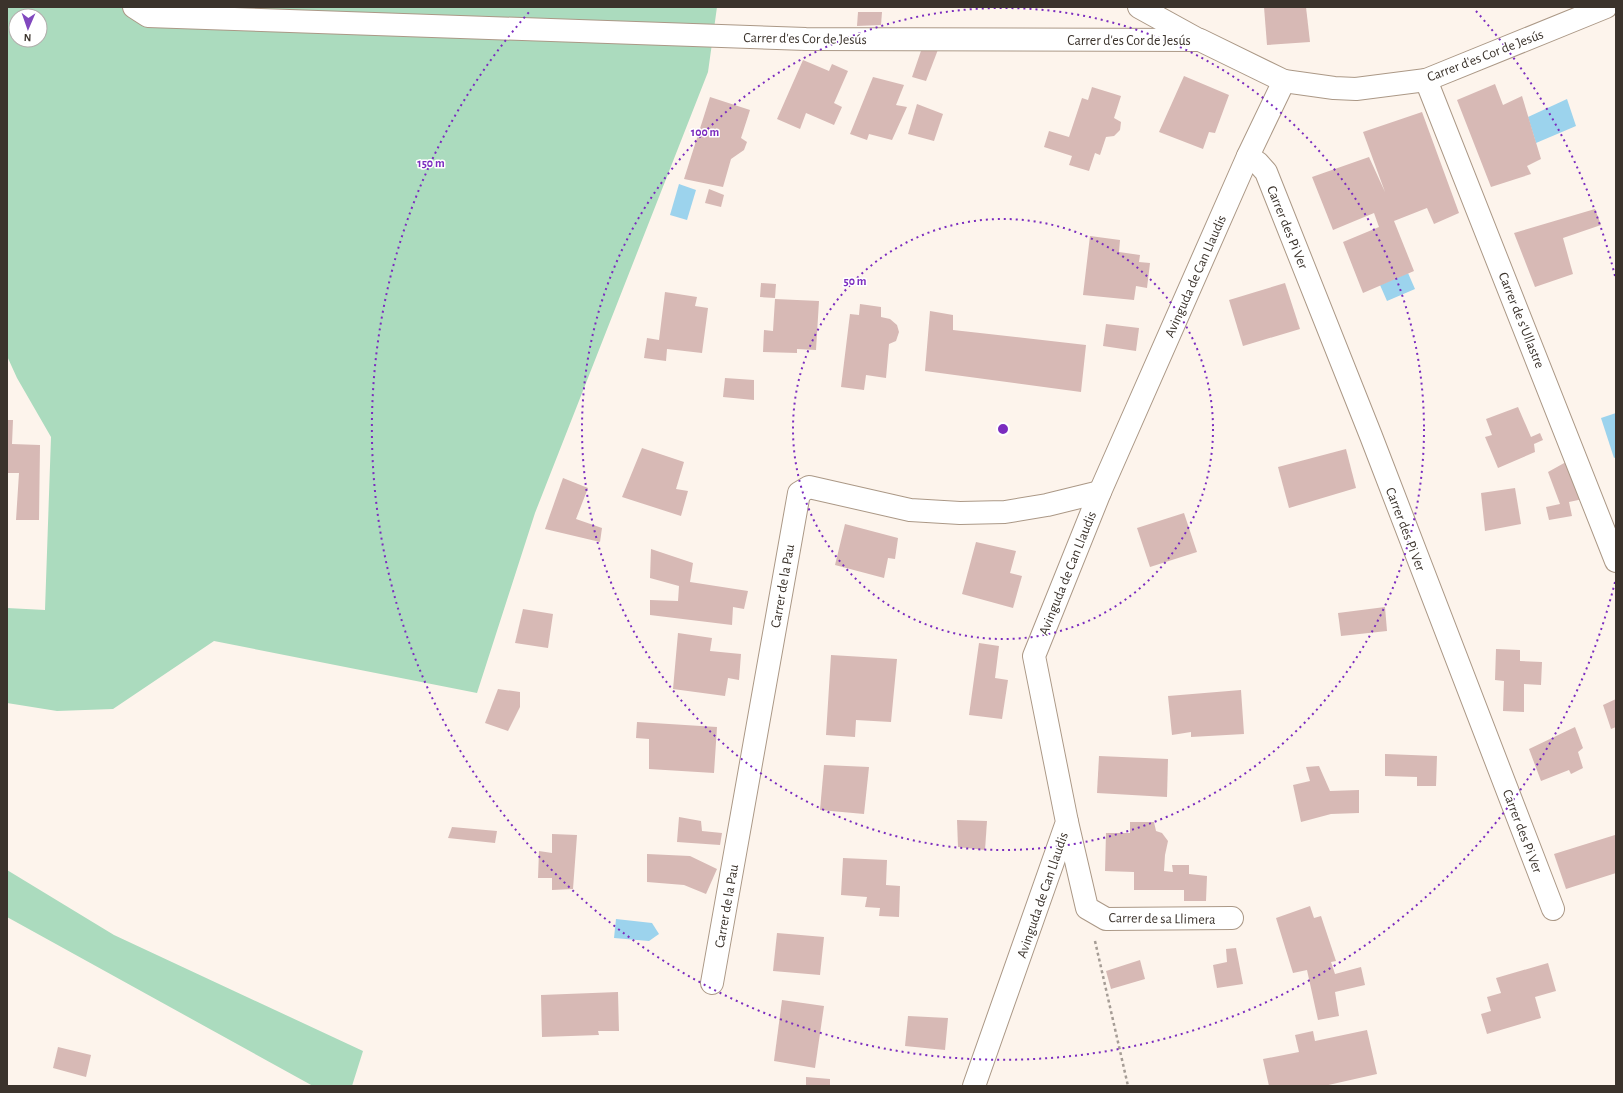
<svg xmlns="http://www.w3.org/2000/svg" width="1623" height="1093" font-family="'Alegreya Sans',sans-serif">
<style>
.green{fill:#abdbbe;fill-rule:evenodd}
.water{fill:#9cd3ed}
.building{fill:#d7b9b5}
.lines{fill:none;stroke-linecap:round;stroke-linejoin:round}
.minor-casing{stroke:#ab9886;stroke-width:24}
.tertiary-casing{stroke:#ab9886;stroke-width:24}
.path{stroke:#a59c95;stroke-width:2.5;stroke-dasharray:3 3;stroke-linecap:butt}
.minor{stroke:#fff;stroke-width:22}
.tertiary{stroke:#fff;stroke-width:22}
.ring{fill:none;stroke:#7b2cbf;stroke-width:2;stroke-dasharray:2 4}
.labels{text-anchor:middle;stroke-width:3;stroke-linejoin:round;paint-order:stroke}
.street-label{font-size:14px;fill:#3b332c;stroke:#fff}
.centre{fill:#7b2cbf;stroke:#fff;stroke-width:2}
.ring-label{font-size:12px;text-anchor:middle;font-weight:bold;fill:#7b2cbf;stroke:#fff;stroke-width:3;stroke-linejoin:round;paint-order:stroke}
</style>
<rect width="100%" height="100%" fill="#fdf4ec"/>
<g class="green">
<path d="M7 7H717L708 72 535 513 477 693 214 641 113 709 57 711 7 703V608L45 610 51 437 17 378 7 356ZM16 16H40V40H16Z"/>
<polygon points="7,870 114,935 363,1051 352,1086 313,1086 7,917"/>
</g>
<g class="water">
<polygon points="1567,99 1576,126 1536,143 1528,117"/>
<polygon points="679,184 696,190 687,220 670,215"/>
<polygon points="1408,273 1415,289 1387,301 1380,285"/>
<polygon points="1616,413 1616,457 1614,458 1601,418"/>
<polygon points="616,919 652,923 659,934 649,941 614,938"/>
</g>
<g class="building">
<polygon points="1264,7 1306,7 1310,42 1267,45"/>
<polygon points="858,12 882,12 881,25 857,26"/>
<polygon points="939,47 926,81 912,77 922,48"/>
<polygon points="803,60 829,71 832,64 848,71 834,103 842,107 834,125 806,113 800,129 777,119"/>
<polygon points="1184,76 1229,95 1215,133 1209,132 1203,149 1159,132"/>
<polygon points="873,77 904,85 896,105 907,107 892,140 869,134 867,140 850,134"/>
<polygon points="1495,84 1503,105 1522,96 1541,159 1527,166 1531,174 1491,187 1457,100"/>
<polygon points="1092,87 1121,96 1114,118 1121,122 1120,130 1114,136 1106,137 1100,155 1095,153 1089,171 1069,165 1072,156 1044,147 1049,131 1069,137 1082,98 1088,100"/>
<polygon points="710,97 750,110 741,138 747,142 744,150 731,159 723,187 684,179"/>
<polygon points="917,104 943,114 934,141 908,134"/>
<polygon points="1422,112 1459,213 1434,224 1427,208 1394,221 1414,271 1363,293 1343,242 1379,227 1374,213 1333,230 1312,177 1369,157 1385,192 1363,132"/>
<polygon points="709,189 724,195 721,207 705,203"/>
<polygon points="1595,209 1601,225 1563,238 1573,274 1535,287 1514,233"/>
<polygon points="1090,236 1120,240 1119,252 1140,255 1139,262 1150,263 1147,288 1136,286 1134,300 1083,295"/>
<polygon points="761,283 776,284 775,298 760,297"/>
<polygon points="1285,283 1300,329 1243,346 1229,300"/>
<polygon points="665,292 697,297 695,306 708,308 702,353 667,349 666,361 644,358 647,338 659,340"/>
<polygon points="775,299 819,301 816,350 797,349 797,353 763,352 764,330 773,331"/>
<polygon points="860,304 881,307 881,317 890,319 897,325 899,332 896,341 889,344 886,378 866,375 864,390 841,387 850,314 859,315"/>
<polygon points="930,311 953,315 953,330 1086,345 1081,392 925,371"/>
<polygon points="1106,324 1139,328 1136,351 1103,346"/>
<polygon points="725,378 754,380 754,400 723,397"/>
<polygon points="1518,407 1531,437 1540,433 1543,440 1534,444 1535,452 1498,468 1485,437 1492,435 1486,419"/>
<polygon points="7,420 13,420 12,444 40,445 39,520 16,520 19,473 7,473"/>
<polygon points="642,448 684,462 676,489 688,491 681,516 622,497"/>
<polygon points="1346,449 1356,488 1289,508 1278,467"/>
<polygon points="1566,462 1583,499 1569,502 1572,516 1549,520 1546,507 1560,504 1548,472"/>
<polygon points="563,478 588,488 576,519 602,528 600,542 545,529"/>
<polygon points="1515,488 1521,524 1485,531 1481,493"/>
<polygon points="1184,513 1197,552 1150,567 1137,528"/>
<polygon points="845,524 898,538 895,559 888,558 884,578 835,565"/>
<polygon points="976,542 1016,551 1010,573 1022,576 1013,608 962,594"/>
<polygon points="651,549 693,563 690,582 748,591 744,609 733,607 732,625 650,615 650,600 678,601 679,586 650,578"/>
<polygon points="1385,607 1387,631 1341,636 1338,613"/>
<polygon points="523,609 553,614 548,648 515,643"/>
<polygon points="678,633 712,638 710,651 741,654 739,680 728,678 725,696 673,689"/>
<polygon points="979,643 999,646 995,678 1008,680 1002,719 969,715"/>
<polygon points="1496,649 1520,650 1520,661 1542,662 1541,685 1524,684 1524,712 1503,711 1504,681 1495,680"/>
<polygon points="831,655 897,659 891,722 856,720 855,737 826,735"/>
<polygon points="498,689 520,692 520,707 508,731 485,723"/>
<polygon points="1241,690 1244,734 1191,737 1191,732 1172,735 1168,696"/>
<polygon points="1616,699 1616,727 1611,729 1603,705"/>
<polygon points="637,722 717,727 714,773 649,769 649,739 636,738"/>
<polygon points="1575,727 1583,748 1578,752 1583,768 1571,774 1569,770 1541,781 1529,749"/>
<polygon points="1385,754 1437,756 1436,786 1417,786 1417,777 1385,776"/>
<polygon points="1099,756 1168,759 1167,797 1097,793"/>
<polygon points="824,765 869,767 864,814 820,810"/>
<polygon points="1319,766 1330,791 1359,790 1359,813 1331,814 1301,822 1293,785 1310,781 1306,767"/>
<polygon points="679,817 701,821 702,831 722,833 720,845 677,842"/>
<polygon points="957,820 987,821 985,850 958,847"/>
<polygon points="1130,822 1154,822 1156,831 1162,833 1168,841 1165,855 1164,871 1173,872 1172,865 1189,865 1189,874 1207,876 1206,901 1184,901 1184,890 1134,890 1134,872 1105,871 1106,833 1130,833"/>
<polygon points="452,827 497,831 495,843 448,838"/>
<polygon points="552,834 577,835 573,889 552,890 552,878 538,878 539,851 552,853"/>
<polygon points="1615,835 1616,873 1566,889 1554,854"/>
<polygon points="647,854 690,856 717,869 706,894 684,885 647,882"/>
<polygon points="843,858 887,860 886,885 900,886 899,917 879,916 880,908 865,907 867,897 841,895"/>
<polygon points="1310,906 1314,918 1321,916 1336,961 1331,962 1335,974 1361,967 1365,985 1335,992 1339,1016 1318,1020 1307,970 1293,973 1276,918"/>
<polygon points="777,933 824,937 820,975 773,971"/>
<polygon points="1236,948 1243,984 1217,988 1213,965 1227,962 1226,949"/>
<polygon points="1140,960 1145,979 1111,989 1106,971"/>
<polygon points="1548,963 1556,991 1535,997 1541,1018 1487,1034 1481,1014 1491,1011 1487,997 1501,993 1496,978"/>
<polygon points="618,992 619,1031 598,1031 599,1035 542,1037 541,995"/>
<polygon points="782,1000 824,1006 815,1068 774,1061"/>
<polygon points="908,1016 948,1018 945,1050 905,1046"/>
<polygon points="1367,1030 1377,1074 1324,1086 1269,1086 1263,1059 1299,1052 1295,1035 1313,1031 1315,1041"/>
<polygon points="58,1047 91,1055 86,1077 53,1068"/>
<polygon points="806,1077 830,1079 830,1086 806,1086"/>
</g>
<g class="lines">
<g class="minor-casing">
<g id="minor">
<polyline points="134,7 148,16 806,39 1200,40 1284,81 1248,156 1100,492 1034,656 1067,822 974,1086"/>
<polyline points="1139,7 1197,39"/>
<polyline points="1426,80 1616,561"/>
<polyline points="1248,156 1258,163 1266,172 1371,436 1553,909"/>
<polyline points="1067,822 1087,908 1106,919 1232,918"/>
<polyline points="712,983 799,493 809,487 910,510 960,513 1005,512 1047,505 1100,492"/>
</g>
</g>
<g class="tertiary-casing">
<polyline id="tertiary" points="1284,81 1334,88 1356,89 1426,80 1606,7"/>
</g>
<polyline class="path" points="1095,941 1128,1086"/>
<use href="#minor" class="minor"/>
<use href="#tertiary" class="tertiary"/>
</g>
<g class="ring">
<circle cx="1003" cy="429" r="210"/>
<circle cx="1003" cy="429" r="421"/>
<path d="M1615 582A631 631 0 1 1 530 11M1476 11A631 631 0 0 1 1615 276"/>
</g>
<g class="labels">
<g class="street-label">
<text transform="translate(805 38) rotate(1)" y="5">Carrer d'es Cor de Jesús</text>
<text x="1129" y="45">Carrer d'es Cor de Jesús</text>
<text transform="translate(1485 55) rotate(-21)" y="5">Carrer d'es Cor de Jesús</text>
<text transform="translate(1288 227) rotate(68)" y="5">Carrer des Pi Ver</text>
<text transform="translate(1195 276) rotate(-66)" y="5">Avinguda de Can Llaudis</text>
<text transform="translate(1522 320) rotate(68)" y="5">Carrer de s'Ullastre</text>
<text transform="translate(1406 529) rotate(69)" y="5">Carrer des Pi Ver</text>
<text transform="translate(1067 573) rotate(-68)" y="5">Avinguda de Can Llaudis</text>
<text transform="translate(782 586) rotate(-80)" y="5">Carrer de la Pau</text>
<text transform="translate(1523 831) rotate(69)" y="5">Carrer des Pi Ver</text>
<text transform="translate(1042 895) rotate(-71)" y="5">Avinguda de Can Llaudis</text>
<text transform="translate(726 906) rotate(-80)" y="5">Carrer de la Pau</text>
<text transform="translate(1162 918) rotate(1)" y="5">Carrer de sa Llimera</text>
</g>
</g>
<circle cx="1003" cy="429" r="6" class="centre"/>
<g class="ring-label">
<text x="705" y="136">100 m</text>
<text x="431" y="167">150 m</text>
<text x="855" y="285">50 m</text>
</g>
<rect width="1623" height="1093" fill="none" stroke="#3b332c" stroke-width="16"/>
<g transform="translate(28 28) rotate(182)"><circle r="19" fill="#ffffff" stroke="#b1adab"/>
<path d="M0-3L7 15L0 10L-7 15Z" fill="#8148be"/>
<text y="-6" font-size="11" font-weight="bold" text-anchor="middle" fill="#3b332c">N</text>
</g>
</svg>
